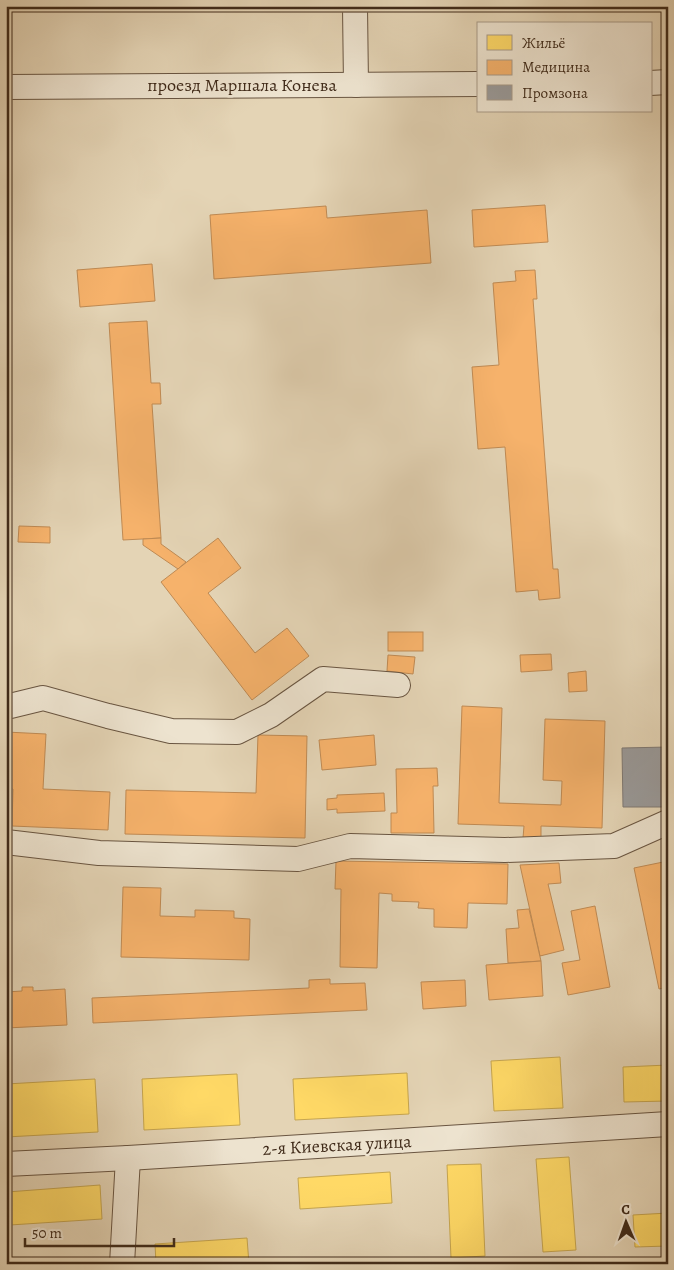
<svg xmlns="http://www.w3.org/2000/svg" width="674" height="1270" font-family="Alegreya,serif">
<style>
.homes{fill:#ffd966;stroke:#c6a54f}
.health{fill:#f6b26b;stroke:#bf8a53}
.industry{fill:#999;stroke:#7e7873}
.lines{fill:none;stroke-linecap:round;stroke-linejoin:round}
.minor-casing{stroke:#695541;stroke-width:26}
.minor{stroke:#ede3cf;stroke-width:24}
.labels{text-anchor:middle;stroke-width:5;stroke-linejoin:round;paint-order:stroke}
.street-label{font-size:18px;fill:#402b1a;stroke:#ede3cf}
</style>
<rect width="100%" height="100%" fill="#e4d4b5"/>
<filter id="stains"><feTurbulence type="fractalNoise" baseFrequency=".004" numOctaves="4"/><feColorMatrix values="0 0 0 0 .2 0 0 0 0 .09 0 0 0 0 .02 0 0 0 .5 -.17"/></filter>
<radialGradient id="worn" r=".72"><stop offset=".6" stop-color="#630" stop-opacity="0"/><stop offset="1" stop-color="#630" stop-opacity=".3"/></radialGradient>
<g class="homes">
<polygon points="560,1057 563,1108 494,1111 491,1061"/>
<polygon points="668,1065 668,1101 624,1102 623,1067"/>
<polygon points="407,1073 409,1114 295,1120 293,1079"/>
<polygon points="237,1074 240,1125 144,1130 142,1079"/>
<polygon points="95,1079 98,1132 6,1137 6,1084"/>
<polygon points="569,1157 576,1250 543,1252 536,1159"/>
<polygon points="481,1164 485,1256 451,1258 447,1165"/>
<polygon points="390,1172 392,1203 300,1209 298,1178"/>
<polygon points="100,1185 102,1219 10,1225 7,1192"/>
<polygon points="668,1213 668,1246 635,1247 633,1215"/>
<polygon points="247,1238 249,1264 156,1264 155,1244"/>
</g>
<g class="health">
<polygon points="545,205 548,242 474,247 472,210"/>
<polygon points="326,206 327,218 427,210 431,263 214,279 210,215"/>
<polygon points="152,264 155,301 80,307 77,270"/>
<polygon points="535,270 537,299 533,299 553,569 558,569 560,598 539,600 538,590 516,592 505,447 478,449 472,367 499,365 493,283 516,281 515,271"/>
<polygon points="147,321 151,383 160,383 161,404 152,404 161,538 123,540 109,323"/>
<polygon points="19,526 50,527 50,543 18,542"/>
<polygon points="161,538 161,544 186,562 178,569 143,545 143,539"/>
<polygon points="218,538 241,568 208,593 255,653 287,628 309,656 252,700 161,582"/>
<rect x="388" y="632" width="35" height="19"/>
<polygon points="551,654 552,670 521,672 520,655"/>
<polygon points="388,655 415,657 413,674 387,671"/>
<polygon points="586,671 587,691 569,692 568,673"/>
<polygon points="462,706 502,708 499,803 561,805 562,781 543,780 545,719 605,721 602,828 541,826 541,838 523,838 524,826 458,824"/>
<polygon points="6,732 46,734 43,789 110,792 108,830 12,826 13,789 6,789"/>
<polygon points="258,735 307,736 305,838 125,834 126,790 256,793"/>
<polygon points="374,735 376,765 322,770 319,740"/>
<polygon points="437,768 438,786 433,786 434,833 391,833 391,813 397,813 396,769"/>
<polygon points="384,793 385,811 337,813 337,809 327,810 327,799 337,798 337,795"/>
<polygon points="336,861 508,864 507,904 468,903 467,928 434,927 434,909 418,908 419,902 392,901 392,894 379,893 377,968 340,967 341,889 335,889"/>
<polygon points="668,861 668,987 659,989 634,868"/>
<polygon points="559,863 561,883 548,884 564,950 540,956 520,865"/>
<polygon points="123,887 161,888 160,916 195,917 195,910 234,911 234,918 250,919 249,960 121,957"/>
<polygon points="595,906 610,987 568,995 562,963 580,960 571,911"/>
<polygon points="529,909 541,961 508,963 506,929 519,928 517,910"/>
<polygon points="541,961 543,996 489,1000 486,965"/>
<polygon points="330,979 330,984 365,983 367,1010 93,1023 92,998 309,988 309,980"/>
<polygon points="465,980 466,1006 423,1009 421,982"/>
<polygon points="22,987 33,987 33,991 65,989 67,1025 6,1028 6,992 22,991"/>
</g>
<polygon class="industry" points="668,747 668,807 623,807 622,748"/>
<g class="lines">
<g class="minor-casing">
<g id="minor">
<polyline points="355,7 356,85"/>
<polyline points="650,83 668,82"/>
<polyline points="6,87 478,84"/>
<polyline points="6,707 43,698 108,716 171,731 237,732 271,715 323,679 398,685"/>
<polyline points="6,842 99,853 298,859 350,846 505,850 614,846 668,822"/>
<polyline points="6,1164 128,1158 668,1124"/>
<polyline points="122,1264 128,1158"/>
</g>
</g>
<use href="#minor" class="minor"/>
</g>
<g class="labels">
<g class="street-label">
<text x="242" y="91">проезд Маршала Конева</text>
<text transform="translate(337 1145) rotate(-3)" y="6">2-я Киевская улица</text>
</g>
</g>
<rect width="674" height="1270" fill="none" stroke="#e4d4b5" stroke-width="25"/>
<rect x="8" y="8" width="659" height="1255" fill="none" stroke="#402b1a" stroke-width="2.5"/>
<rect x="12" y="12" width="649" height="1245" fill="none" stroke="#402b1a"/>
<rect x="477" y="22" width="175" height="90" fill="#ede3cf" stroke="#a89987"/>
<rect x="487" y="35" width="25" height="15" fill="#ffd966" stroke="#a89987"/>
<text x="522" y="48" font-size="15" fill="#402b1a">Жильё</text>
<rect x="487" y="60" width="25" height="15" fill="#f6b26b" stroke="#a89987"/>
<text x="522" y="72" font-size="15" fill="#402b1a">Медицина</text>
<rect x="487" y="85" width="25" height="15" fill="#999999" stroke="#a89987"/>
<text x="522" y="98" font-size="15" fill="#402b1a">Промзона</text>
<g transform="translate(626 1222) rotate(358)" stroke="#ede3cf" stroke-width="4" paint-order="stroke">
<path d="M0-4L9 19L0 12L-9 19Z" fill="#402b1a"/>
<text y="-8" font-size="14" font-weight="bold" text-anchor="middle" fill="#402b1a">С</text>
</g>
<path d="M25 1238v8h149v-8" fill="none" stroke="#402b1a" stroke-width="2.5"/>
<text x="32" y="1238" font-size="15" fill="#402b1a" stroke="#ede3cf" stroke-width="4" paint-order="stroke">50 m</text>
<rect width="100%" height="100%" filter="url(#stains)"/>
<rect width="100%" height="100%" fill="url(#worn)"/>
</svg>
